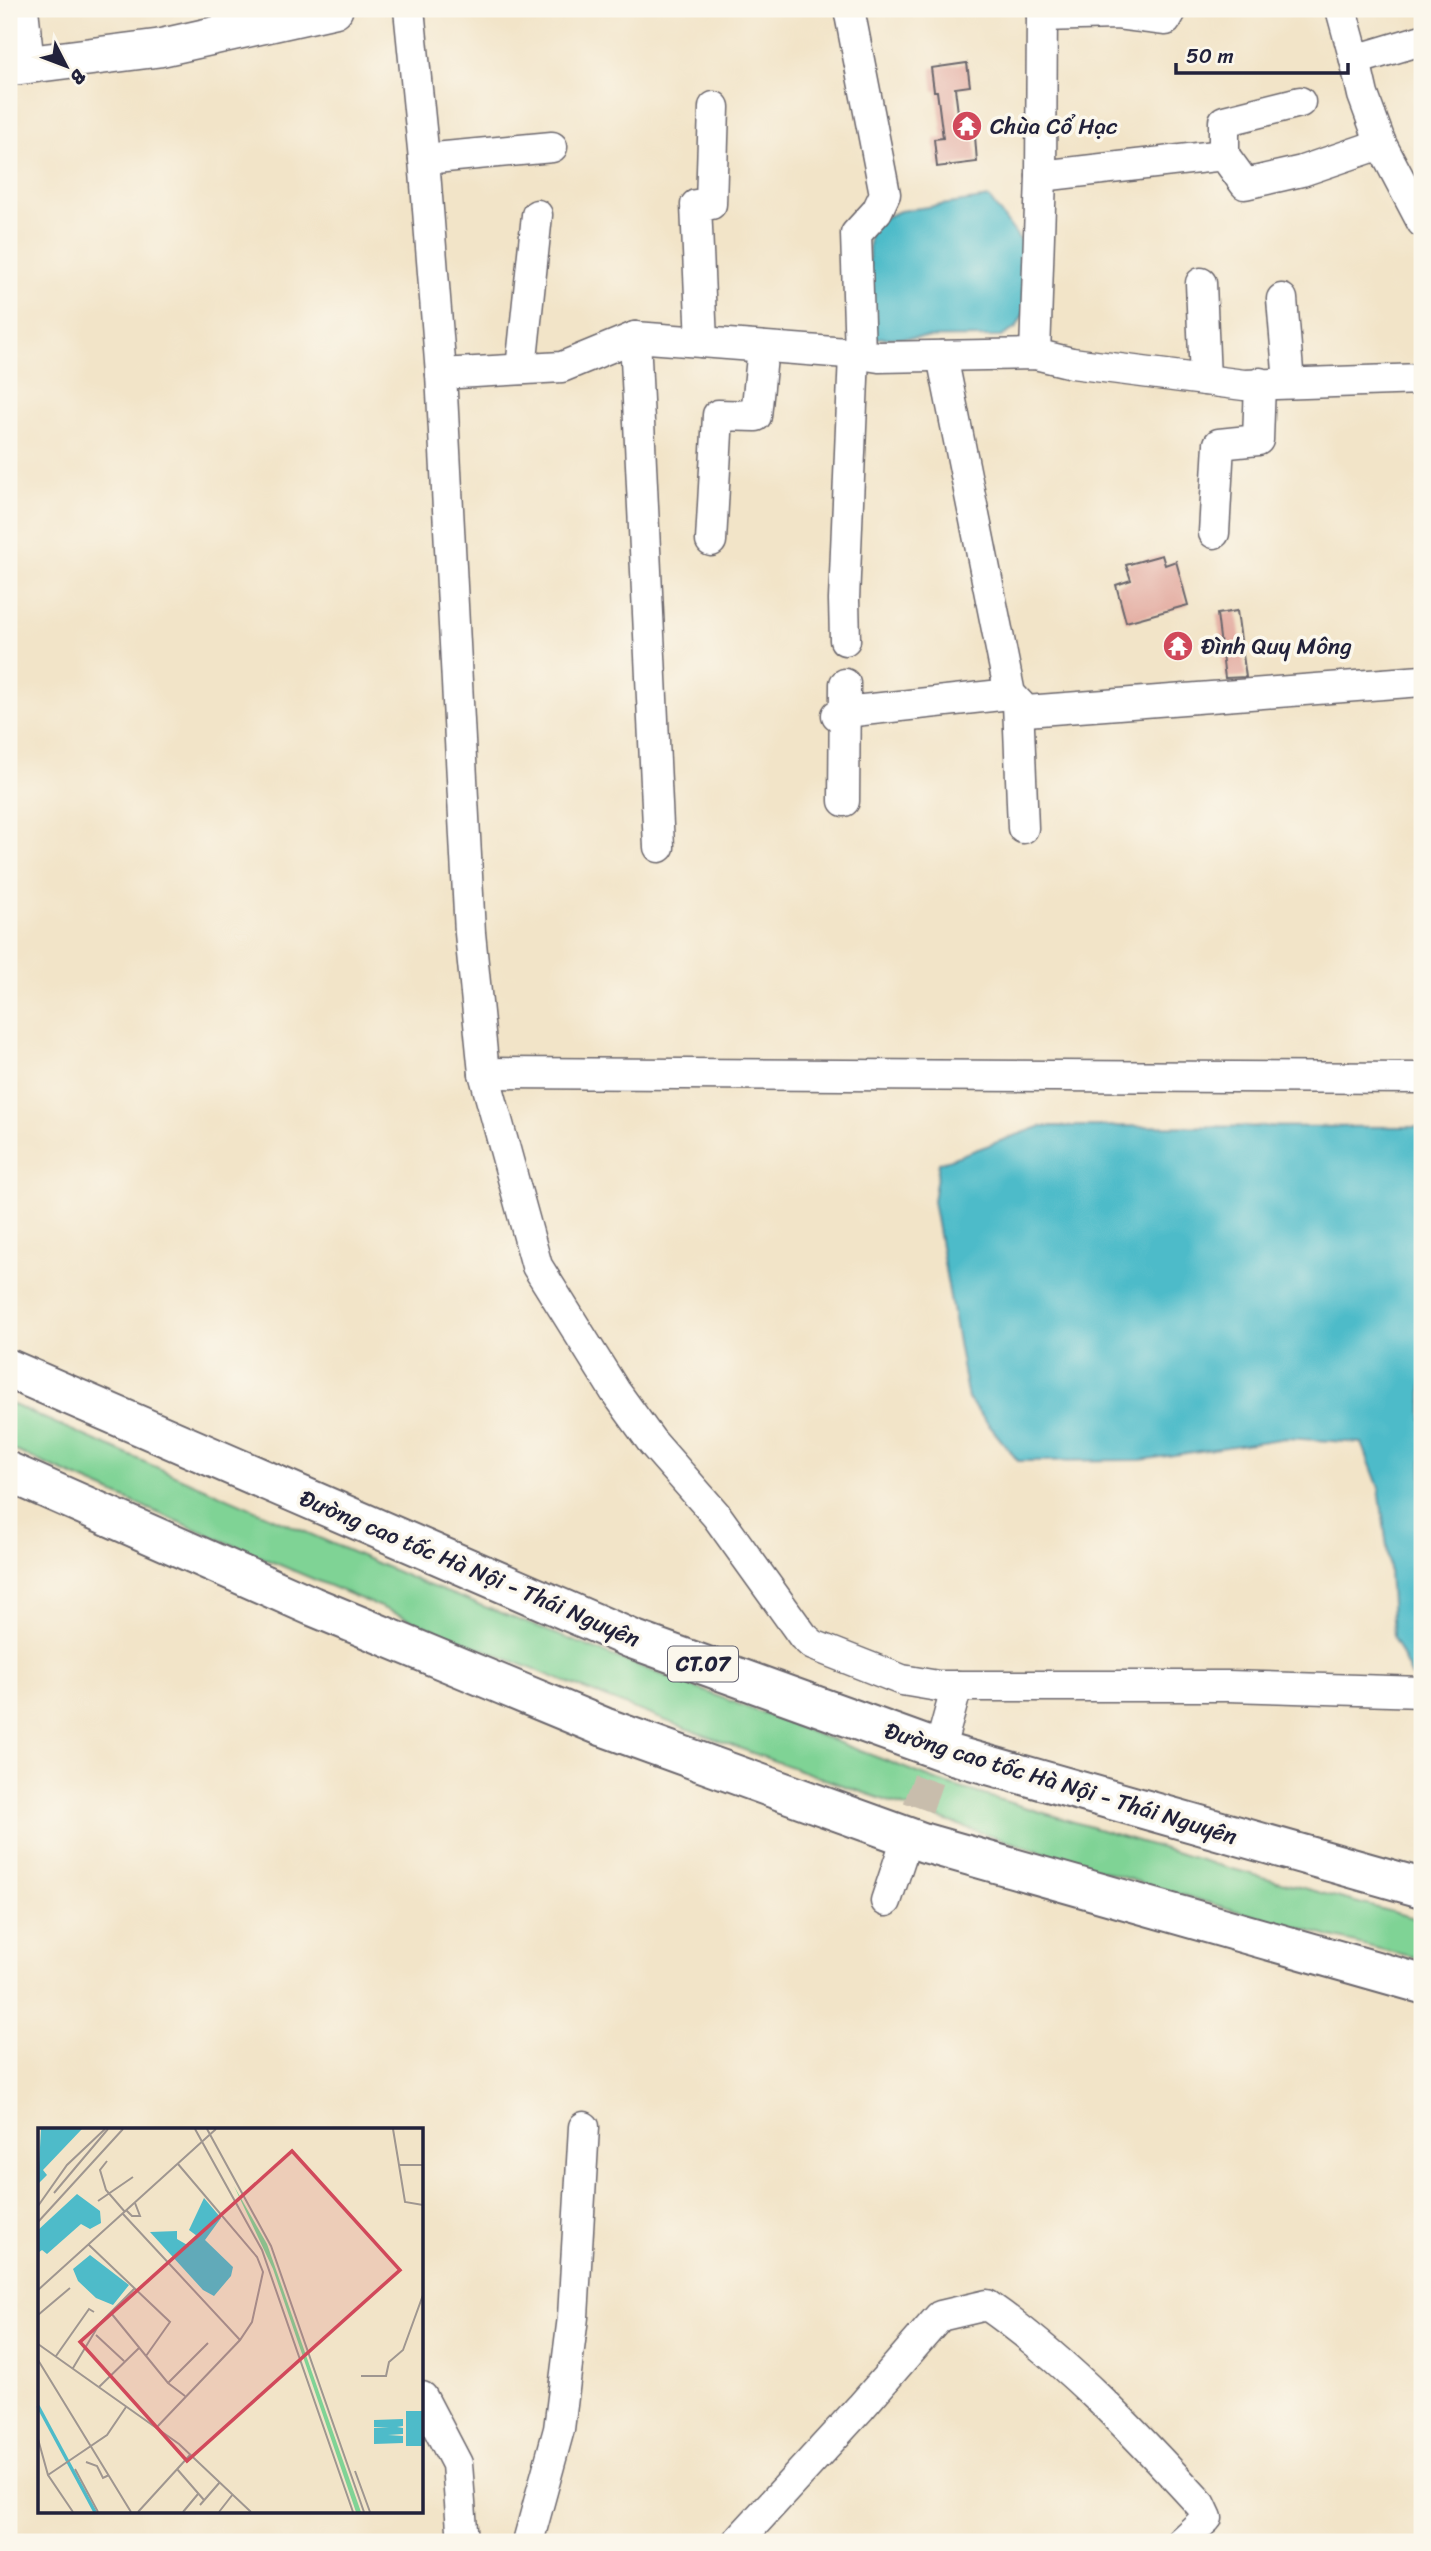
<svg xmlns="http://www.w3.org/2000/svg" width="1431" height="2551" font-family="Sriracha,sans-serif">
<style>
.green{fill:#7fd395;stroke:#507a68;stroke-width:2}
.water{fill:#4ebbc9;stroke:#386e82;stroke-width:2}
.building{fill:#e3aba0}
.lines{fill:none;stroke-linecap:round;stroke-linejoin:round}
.minor-tunnel{stroke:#c8bdac;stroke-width:30;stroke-dasharray:30 15;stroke-linecap:butt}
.minor-casing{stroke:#6b666c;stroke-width:33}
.major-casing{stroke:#6b666c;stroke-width:40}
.highway-casing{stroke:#6b666c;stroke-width:42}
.minor{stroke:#fff;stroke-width:30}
.major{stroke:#fff;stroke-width:37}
.highway{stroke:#fff;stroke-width:38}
.labels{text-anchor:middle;stroke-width:7;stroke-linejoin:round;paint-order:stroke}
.shield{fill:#fbf7ec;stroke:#636270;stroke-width:2}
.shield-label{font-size:21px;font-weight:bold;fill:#22223b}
.poi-label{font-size:23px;fill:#22223b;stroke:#fbf7ec;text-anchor:start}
.street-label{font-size:23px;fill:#22223b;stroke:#fbf7ec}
.inset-river{fill:none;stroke:#4ebbc9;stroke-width:3.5}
.inset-road{fill:none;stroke:#9f9690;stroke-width:2}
.view{fill:#d1495b;fill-opacity:0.15;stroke:#d1495b;stroke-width:3.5}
.inset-edge{fill:none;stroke:#22223b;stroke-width:3.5}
</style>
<rect width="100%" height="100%" fill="#fbf7ec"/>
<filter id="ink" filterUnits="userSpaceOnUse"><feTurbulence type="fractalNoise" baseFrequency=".0143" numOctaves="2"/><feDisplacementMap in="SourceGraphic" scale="14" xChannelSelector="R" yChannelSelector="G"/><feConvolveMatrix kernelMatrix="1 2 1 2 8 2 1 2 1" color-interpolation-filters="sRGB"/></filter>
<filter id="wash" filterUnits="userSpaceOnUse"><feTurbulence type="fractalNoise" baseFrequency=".00686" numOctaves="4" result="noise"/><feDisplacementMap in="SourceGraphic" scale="28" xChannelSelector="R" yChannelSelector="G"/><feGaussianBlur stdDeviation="1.57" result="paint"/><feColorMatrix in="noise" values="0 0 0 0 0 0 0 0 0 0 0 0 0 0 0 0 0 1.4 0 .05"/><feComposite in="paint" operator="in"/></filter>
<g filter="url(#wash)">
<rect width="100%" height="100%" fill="#f2e4c8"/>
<path class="green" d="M9 1403 425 1584 944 1783 1214 1864 1422 1920V1959C1299 1931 1178 1895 1058 1857 699 1745 353 1599 9 1448Z"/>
<g class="water">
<polygon points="989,198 1024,245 1029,304 1016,328 1001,337 869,338 869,224 900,211"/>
<polygon points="1042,1126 1422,1127 1422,1678 1412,1677 1393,1637 1388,1554 1379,1488 1362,1443 1286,1438 1141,1460 1018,1461 968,1399 933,1201 939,1163"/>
</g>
<g id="blocks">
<g class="building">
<polygon points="967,63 970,86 955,88 961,137 975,136 977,162 937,167 934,139 943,138 937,91 934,91 931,68"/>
<polygon points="1162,555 1165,565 1176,561 1188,605 1126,622 1116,585 1131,580 1126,565"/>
<polygon points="1237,611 1246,677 1225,678 1217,614"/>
</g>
</g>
</g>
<g filter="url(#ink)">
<use href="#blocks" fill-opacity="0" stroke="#6b666c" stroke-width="2"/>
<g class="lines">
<polyline class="minor-tunnel" points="903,1850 943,1737"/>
<g class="minor-casing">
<g id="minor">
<polyline points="23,9 29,64"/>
<polyline points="409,9 424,159 441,374 470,933 484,1073 537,1266 615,1391 652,1442 716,1515 803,1636 813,1645 902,1680 938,1686 1228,1686 1422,1692"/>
<polyline points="849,9 885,194 877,211 856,234 860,354"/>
<polyline points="1341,9 1355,60 1363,95 1381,144 1422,222"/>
<polyline points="1042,16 1117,14 1166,20 1172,9"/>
<polyline points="1355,60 1422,40"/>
<polyline points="1224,155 1224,121 1300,102"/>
<polyline points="424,159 552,147"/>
<polyline points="1041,176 1224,155 1245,184 1302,171 1381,144"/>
<polyline points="1201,283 1205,380"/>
<polyline points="1282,299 1289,383"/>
<polyline points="635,337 659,847"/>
<polyline points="702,342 696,205 711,204 714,107"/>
<polyline points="1035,354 1041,176 1042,9"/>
<polyline points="942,356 1010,694 1026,711 1422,681"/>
<polyline points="521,369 537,215"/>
<polyline points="441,374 562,367 635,337 860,354 879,357 1035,354 1072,363 1244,385 1422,379"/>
<polyline points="1214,533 1219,444 1258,440 1260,383"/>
<polyline points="711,541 718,415 756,416 763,347"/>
<polyline points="845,640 844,600 854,354"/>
<polyline points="1018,703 1023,828"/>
<polyline points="837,715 845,712 1010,694"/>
<polyline points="844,801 845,684"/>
<polyline points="484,1073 1422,1078"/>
<polyline points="943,1737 957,1686"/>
<polyline points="886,1901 903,1850"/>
<polyline points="422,2397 457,2464 463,2542"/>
<polyline points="528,2542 559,2429 573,2317 584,2127"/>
<path d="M737 2542 861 2407 940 2316 987 2305C1067 2361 1135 2433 1201 2505L1207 2518 1181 2542"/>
</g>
</g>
<g class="major-casing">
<polyline id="major" points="9,67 159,48 334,9"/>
</g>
<g class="highway-casing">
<g id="highway">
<polyline points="9,1369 632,1639 953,1755 1422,1888"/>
<polyline points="9,1472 312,1606 604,1727 925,1843 1422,1984"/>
</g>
</g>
<use href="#minor" class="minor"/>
<use href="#major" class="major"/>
<use href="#highway" class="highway"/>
</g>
</g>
<defs>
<g id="temple-disc" transform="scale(1.575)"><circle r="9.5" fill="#d1495b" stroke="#fbf7ec"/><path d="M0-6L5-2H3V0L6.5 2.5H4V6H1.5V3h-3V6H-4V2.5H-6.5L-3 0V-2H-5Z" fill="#fff"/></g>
</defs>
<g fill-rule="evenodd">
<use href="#temple-disc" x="967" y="126"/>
<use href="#temple-disc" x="1178" y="646"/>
</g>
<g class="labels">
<rect class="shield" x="668" y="1646.5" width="70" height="35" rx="5"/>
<g class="shield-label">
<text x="703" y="1671">CT.07</text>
</g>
<g class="poi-label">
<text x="990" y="134">Chùa Cổ Hạc</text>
<text x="1201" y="654">Đình Quy Mông</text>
</g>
<g class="street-label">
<text transform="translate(470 1568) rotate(23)" y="8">Đường cao tốc Hà Nội - Thái Nguyên</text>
<text transform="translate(1061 1783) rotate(17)" y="8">Đường cao tốc Hà Nội - Thái Nguyên</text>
</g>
</g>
<g transform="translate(38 2128)">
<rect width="385" height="385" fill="#f2e4c8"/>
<path d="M196 58 229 116 323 384H318L235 141Z" fill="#7fd395"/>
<path d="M3 1H44L5 42 9 47 0 56ZM39 66 62 83 63 95 52 101 43 96 9 126 4 122 0 125V102ZM166 70 183 90 167 112 195 139 193 148 176 168 165 162 112 104 139 103V111L151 118 159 108 151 102ZM52 127 91 157 75 177 58 170 40 153 35 141ZM368 283H385V318H368ZM365 291V298L359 299 365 300V306L350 307 365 308V315L336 316V300L351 299H336V292Z" fill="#4ebbc9"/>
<path class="inset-river" d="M0 278 57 384"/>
<path class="inset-road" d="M157 1 224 122 315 384M169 1 233 118 326 384M355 1 361 37H385M69 33 62 42 68 62 87 84M361 37 367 74 385 77M16 65 70 1M60 73 95 49M0 78 29 37 67 1M88 82 94 88H102L97 75M85 86 202 212M0 94 85 1M51 117 132 194 108 228M0 162 178 1M73 185 130 255 147 268M0 187 32 160M58 207 86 233M0 216 141 316 213 384M18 228 51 181 56 184M0 232 93 384M35 240 62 195 96 161M323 248H348L351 234 365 222 385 167M130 255 170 215M61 259 101 220M118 300 202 212 214 194 225 144 219 129 140 36M0 311 10 347 35 384M48 334 59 338 65 350 71 347M37 341 60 384M139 341 166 372M385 342V382M317 343 332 384M10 347 69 307 88 279M162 377 182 354M100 384 152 327M145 384 160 366M181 384 195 366"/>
<path class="view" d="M254 23 362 142 149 333 42 214Z"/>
<rect width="385" height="385" class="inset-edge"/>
</g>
<rect width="1431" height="2551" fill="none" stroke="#fbf7ec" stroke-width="35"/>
<g transform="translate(66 66) rotate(132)" stroke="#fbf7ec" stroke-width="5" paint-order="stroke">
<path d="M0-5L12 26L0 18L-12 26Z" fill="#22223b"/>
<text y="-10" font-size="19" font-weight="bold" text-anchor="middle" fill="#22223b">B</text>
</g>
<path d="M1176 63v10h172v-10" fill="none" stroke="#22223b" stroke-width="3.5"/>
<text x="1186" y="63" font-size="21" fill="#22223b" stroke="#fbf7ec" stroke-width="5" paint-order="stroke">50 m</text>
</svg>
